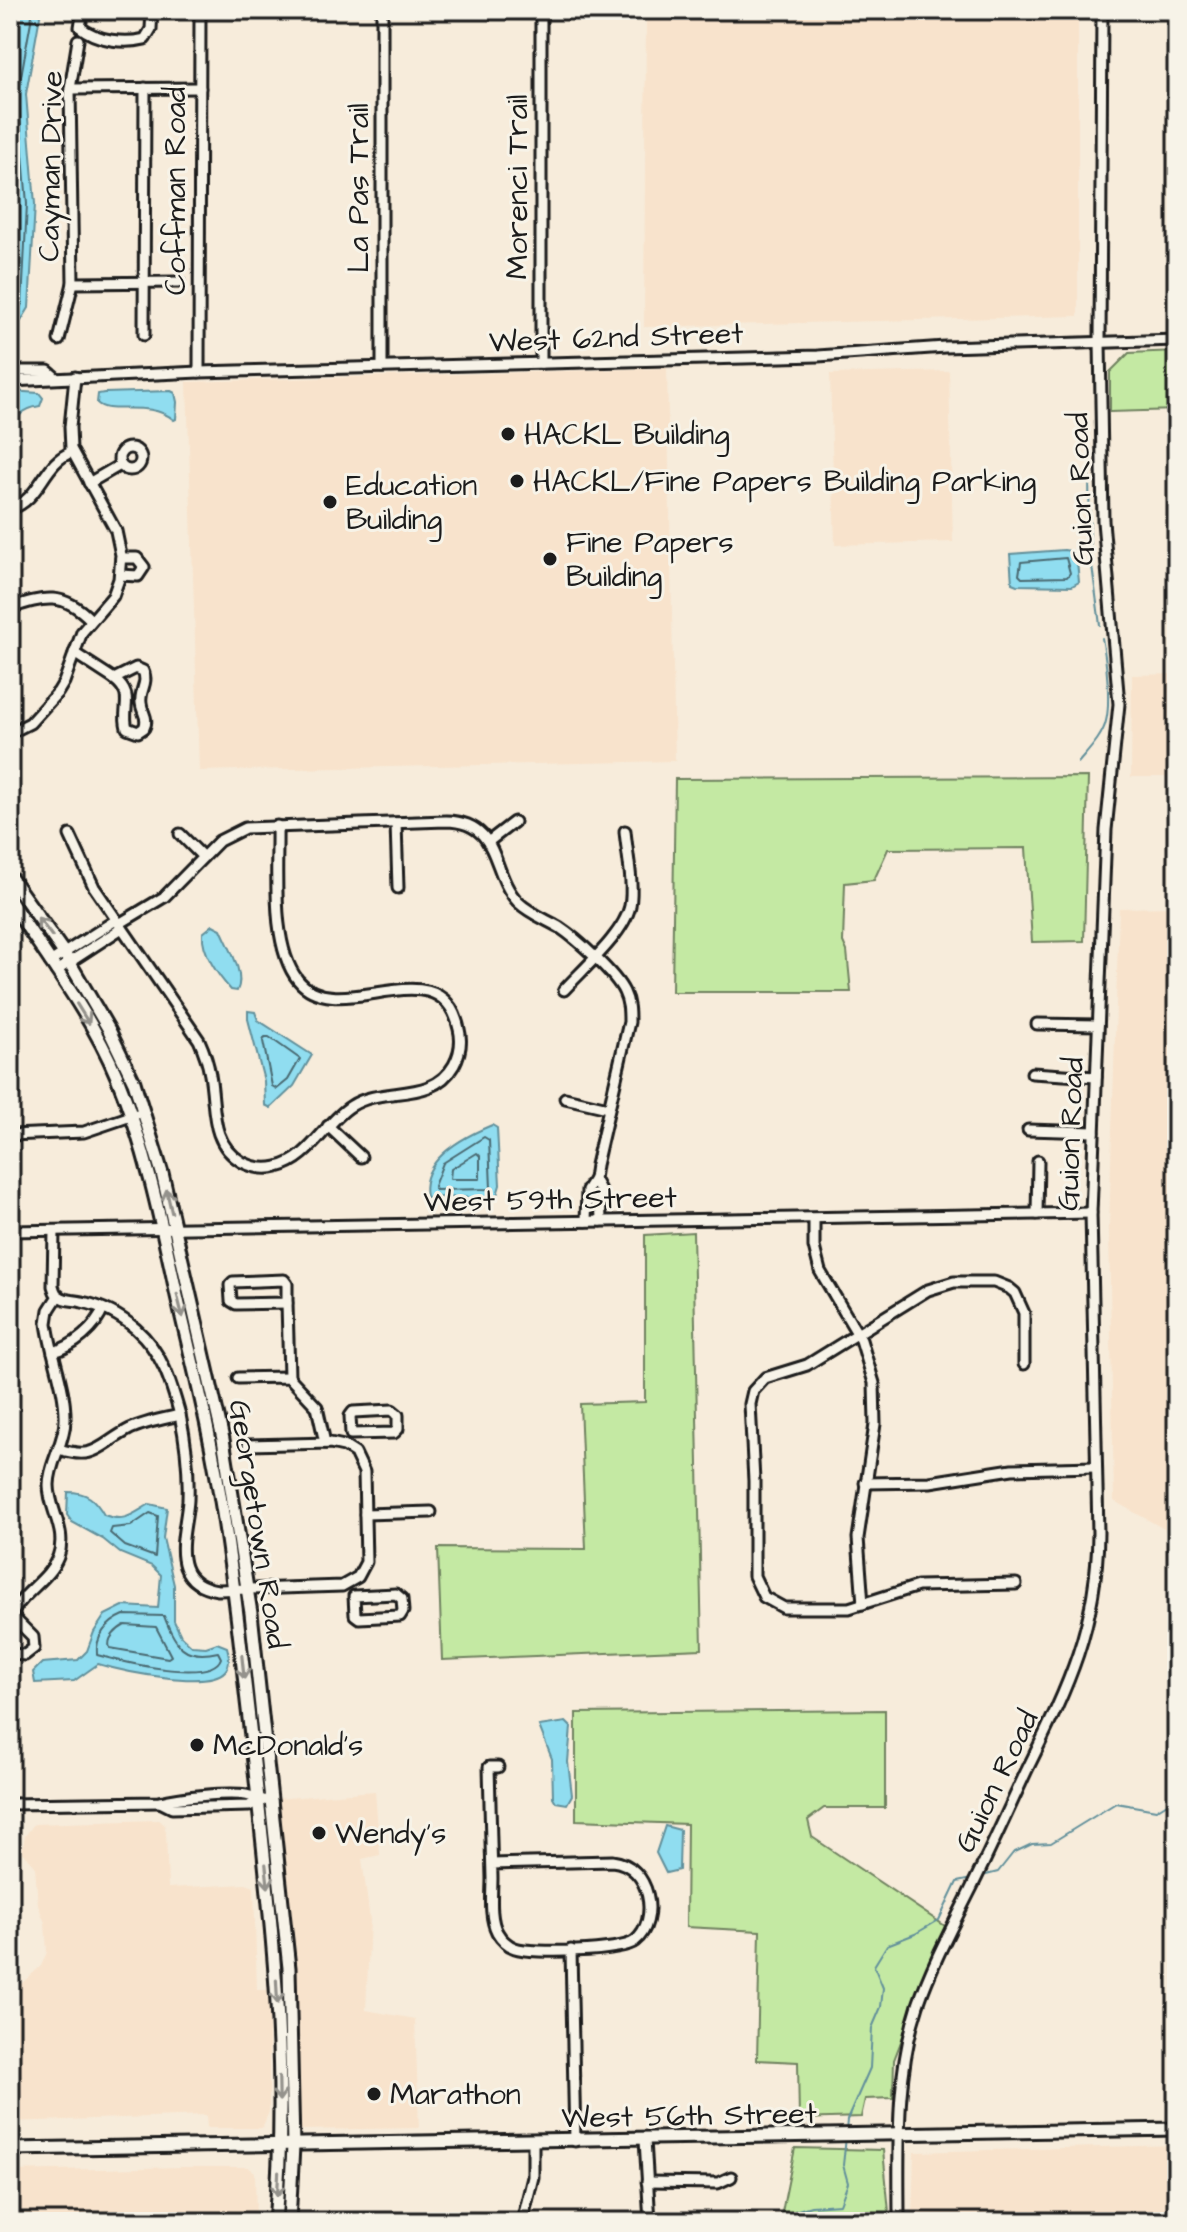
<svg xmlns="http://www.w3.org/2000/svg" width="1187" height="2232" font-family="'Architects Daughter',sans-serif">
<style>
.built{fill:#f8e3cc}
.green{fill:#c4e9a3;stroke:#708260;stroke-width:2}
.water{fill:#90ddf0;stroke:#62909b;stroke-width:2}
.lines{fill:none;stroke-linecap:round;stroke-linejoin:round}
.shore{stroke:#4a6971;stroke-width:2}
.stream{stroke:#62909b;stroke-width:2}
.minor-casing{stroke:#1c1c1c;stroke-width:15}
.major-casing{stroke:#1c1c1c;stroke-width:17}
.minor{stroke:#f7f3e8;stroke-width:9}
.major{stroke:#f7f3e8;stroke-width:11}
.rail{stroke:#1c1c1c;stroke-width:2}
.oneway{stroke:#94928c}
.poi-dot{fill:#1c1c1c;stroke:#f7f3e8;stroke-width:3}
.labels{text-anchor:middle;stroke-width:6;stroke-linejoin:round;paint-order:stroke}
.street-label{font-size:30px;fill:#1c1c1c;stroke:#f7f3e8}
.poi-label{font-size:30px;fill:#1c1c1c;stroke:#f7f3e8;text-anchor:start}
</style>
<rect width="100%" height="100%" fill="#f7ecdb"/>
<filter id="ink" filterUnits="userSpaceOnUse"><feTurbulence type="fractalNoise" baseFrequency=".0125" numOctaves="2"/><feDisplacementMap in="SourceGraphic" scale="16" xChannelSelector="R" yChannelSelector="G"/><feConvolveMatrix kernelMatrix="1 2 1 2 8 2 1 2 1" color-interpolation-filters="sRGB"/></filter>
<g filter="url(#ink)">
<g class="built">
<polygon points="646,10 1078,10 1078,316 644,327"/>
<polygon points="667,368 675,761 199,771 187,382"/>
<polygon points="949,371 953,542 835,545 830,374"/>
<polygon points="1177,674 1177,777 1131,777 1132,675"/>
<polygon points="1177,907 1177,1536 1114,1501 1109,1229 1119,908"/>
<polygon points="375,1791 380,1855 362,1859 370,1920 366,2010 415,2019 419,2128 298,2130 293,1947 275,1799"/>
<polygon points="158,1820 164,1824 166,1832 168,1888 246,1884 254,1887 257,1990 269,1990 269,2112 262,2128 207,2128 206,2115 10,2122 10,1994 41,1966 47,1952 45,1923 38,1905 35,1866 22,1852 25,1836 34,1824"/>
<polygon points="1177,2145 1177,2222 912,2222 914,2152"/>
<polygon points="184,2167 248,2167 255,2172 256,2222 10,2222 10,2171"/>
</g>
<g class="green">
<polygon points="1177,351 1177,410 1110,412 1110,372 1129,353"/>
<polygon points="1088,777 1084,941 1032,942 1026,848 888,849 874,880 845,883 843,942 847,951 851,992 672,992 675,779"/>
<polygon points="693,1232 702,1649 442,1660 438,1548 586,1549 580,1404 645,1402 645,1235"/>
<polygon points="885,1710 885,1808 824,1808 808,1820 812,1837 945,1926 894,2060 893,2098 865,2099 861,2117 799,2119 798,2062 757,2060 760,1931 686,1927 687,1824 576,1820 576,1713"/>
<polygon points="795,2148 883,2150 890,2222 780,2222"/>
</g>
<g class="water">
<polygon points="10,10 41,10 26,94 35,204 29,308 21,321 10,323"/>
<path d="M10 391 39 393 43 398 40 406C20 409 17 417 10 436Z"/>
<path d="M171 391 175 393 177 402 176 419 174 420C149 399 109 416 97 403L98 394 104 393Z"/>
<polygon points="1064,550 1076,552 1079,582 1072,586 1017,585 1012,583 1010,554"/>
<path d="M213 925 221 929C228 946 246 974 237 991L231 990C219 977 201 952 203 933Z"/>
<polygon points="248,1011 255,1012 258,1020 312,1055 294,1086 271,1108 265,1105 264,1081 248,1019"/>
<path d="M492 1125 497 1128 500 1185 496 1198 426 1197C419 1160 463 1137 492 1125Z"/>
<path d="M68 1492C87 1492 95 1499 104 1515 125 1523 132 1514 150 1504L167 1508 163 1538 174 1585V1621L181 1636 192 1646 206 1647 217 1643 227 1647C229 1655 231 1664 225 1671 208 1690 121 1671 98 1664L74 1681 35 1683 33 1672 42 1663 78 1660 87 1651 94 1632 105 1615 123 1606 158 1608 161 1575 152 1566 120 1553 103 1539 72 1522 67 1515Z"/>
<polygon points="566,1722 571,1727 568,1762 572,1795 567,1804 556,1802 553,1797 552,1759 539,1726"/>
<polygon points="665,1826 680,1830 679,1870 666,1873 656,1853"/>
<polygon points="422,2212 442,2214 446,2212 442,2222 416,2222 416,2216"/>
</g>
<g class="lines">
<g class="shore">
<polyline points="10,116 17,205 16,258 10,304"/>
<polyline points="10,315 16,313 22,304 27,204 18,93 33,10"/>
<polygon points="1066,558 1070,573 1067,577 1022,578 1019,575 1021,562"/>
<polygon points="265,1037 269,1037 300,1059 288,1080 277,1089 272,1086 263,1041"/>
<polygon points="484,1137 489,1140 491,1189 435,1190 434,1186 443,1163"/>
<polygon points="477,1153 480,1156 480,1179 450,1179 451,1169"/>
<polygon points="150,1513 158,1516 155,1557 125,1546 110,1533 112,1528 131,1526"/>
<path d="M124 1615 164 1616C175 1645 184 1660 218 1652L221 1658C212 1685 119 1661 97 1655 95 1637 107 1622 124 1615Z"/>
<path d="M125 1625 156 1627 171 1656 168 1658 110 1648C106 1639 117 1629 125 1625Z"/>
</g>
<g class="stream">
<polyline points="1089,472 1090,551 1100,625"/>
<path d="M1078 763C1088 751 1103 736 1106 721 1111 701 1106 658 1102 638"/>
<polyline points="982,1876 998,1872 1013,1853 1032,1844 1051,1843 1116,1803 1156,1810 1177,1797"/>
<polyline points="846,2131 847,2120 870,2068 872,2028 881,2007 883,1988 874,1966 887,1945 915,1934 939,1920 957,1882 972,1879"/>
<polyline points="794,2222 795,2211 811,2206 840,2204 848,2183 843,2165 846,2137"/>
</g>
<g class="minor-casing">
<g id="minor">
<path d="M83 10 80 27C97 41 125 44 145 39L151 29 152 10"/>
<polyline points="382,10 382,367"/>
<polyline points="70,89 200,88"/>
<polyline points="73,283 179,282"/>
<polyline points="144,335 145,88"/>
<polyline points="59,340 73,283 70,89 78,40"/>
<polyline points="541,363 541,10"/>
<polyline points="10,371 48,371 55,377"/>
<polyline points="199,372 200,10"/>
<polyline points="10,381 199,372 818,356 945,347 1177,340"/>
<circle cx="130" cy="459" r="11"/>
<polyline points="89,483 120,465"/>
<path d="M10 509C41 500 43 462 72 452"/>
<polyline points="120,575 138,576 144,567 137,558 121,558"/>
<path d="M10 608C44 597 63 591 91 620"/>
<polyline points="74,653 114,679"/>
<path d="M136 668 143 671C149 683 139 691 141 703 142 713 149 718 144 728L138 732 127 728C121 708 136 696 114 679Z"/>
<polyline points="10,733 30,723 58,692 64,682 82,632 113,596 119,579 121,555 116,531 71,449 70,427 75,377"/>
<polyline points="396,823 398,888"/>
<polyline points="180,834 203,857"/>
<path d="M70 835 94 887 199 1040C204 1051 208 1063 210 1075 216 1106 209 1143 242 1162 252 1167 265 1170 277 1167 310 1160 324 1123 351 1106 383 1085 432 1104 454 1065 460 1054 462 1041 459 1029 441 944 339 1030 298 980 270 946 278 868 277 826"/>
<polyline points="488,842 514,822"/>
<path d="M119 924 164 897 219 841 245 828 446 821C502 822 490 873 518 902 529 913 545 919 559 927 577 939 615 973 624 992 629 1002 629 1012 629 1022L596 1165 594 1179 600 1190 601 1221"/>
<polyline points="50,962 116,920"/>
<polyline points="56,971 122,928"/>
<path d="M564 990C583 969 624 934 630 906 634 883 627 854 625 831"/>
<polyline points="1037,1024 1098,1025"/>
<polyline points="1032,1073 1096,1077"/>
<polyline points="565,1098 608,1108"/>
<polyline points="328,1126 361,1157"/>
<polyline points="1028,1130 1094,1132"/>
<polyline points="10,1135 84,1132 137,1114"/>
<polyline points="1037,1214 1038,1161"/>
<polyline points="814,1219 814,1247 820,1271 861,1340 874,1383 875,1424 858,1538 863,1604"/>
<polyline points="586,1221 587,1190 594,1179"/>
<polyline points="10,1231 1091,1213"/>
<path d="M54 1231 53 1286C55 1291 54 1293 59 1296 64 1301 75 1300 82 1302 102 1306 121 1316 136 1329 162 1352 171 1382 180 1415 186 1442 189 1471 188 1500 187 1520 178 1547 185 1567 190 1581 203 1588 218 1590L342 1586 358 1577 366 1562 364 1472 355 1453 344 1446 330 1443 248 1445"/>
<polygon points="284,1280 287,1284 287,1303 236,1304 231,1301 230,1285 233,1282"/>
<polyline points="287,1303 289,1377"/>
<path d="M53 1352C73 1347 96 1328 103 1309"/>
<polyline points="238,1378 289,1377 317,1407 325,1443"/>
<polygon points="392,1410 398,1415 398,1429 394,1433 351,1434 350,1416 353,1412"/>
<path d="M59 1449C96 1461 99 1445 130 1429 145 1422 163 1419 180 1415"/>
<polyline points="865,1483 930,1482 1012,1469 1096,1467"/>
<polyline points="365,1514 431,1512"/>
<polyline points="1016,1584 918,1586 849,1608 784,1608 764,1597 754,1576 754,1481 750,1404 753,1391 765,1378 807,1365 928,1290 954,1282 994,1282 1009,1288 1015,1293 1024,1313 1024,1364"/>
<polygon points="396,1594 402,1599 403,1611 400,1616 359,1618 355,1615 354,1596"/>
<path d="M10 1620C18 1594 48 1582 58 1557 68 1530 49 1511 49 1485 49 1463 65 1442 65 1420 66 1388 51 1355 47 1323L49 1310 58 1296"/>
<polyline points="10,1652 11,1654 25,1655 34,1648 33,1637 11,1615"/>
<polyline points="160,1802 172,1808 249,1806 258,1801"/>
<path d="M10 1804 160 1802C179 1797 227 1792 246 1795 256 1797 260 1801 272 1801"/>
<path d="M492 1864 612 1861C651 1865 660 1921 635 1941 622 1952 531 1954 515 1948 507 1945 501 1939 497 1932 489 1917 492 1894 492 1878 491 1841 490 1804 489 1767H498"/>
<polyline points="571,1950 575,2141"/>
<polyline points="645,2140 650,2222"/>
<polyline points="647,2182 718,2183 731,2177"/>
<polyline points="522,2222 533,2177 533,2142"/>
<path d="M899 2222C899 2149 895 2075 918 2005 931 1967 950 1931 968 1895 988 1855 1006 1815 1025 1774 1066 1690 1097 1630 1098 1533L1091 1213 1106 830 1119 704 1103 521 1100 342 1102 10"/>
</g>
</g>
<g class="major-casing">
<g id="major">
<polyline points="10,877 64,953 109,1030 134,1082 162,1173 223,1439 251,1613 289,1968 293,2146 289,2222"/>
<path d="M10 901C47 958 91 1014 117 1077 146 1148 161 1221 177 1296 189 1349 203 1402 213 1456 231 1549 240 1642 251 1736 269 1897 290 2059 275 2222"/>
<polyline points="10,2149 1177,2129"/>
</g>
</g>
<use href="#minor" class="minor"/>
<use href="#major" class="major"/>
<polyline class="rail" points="1169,772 1177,772"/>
</g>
<defs><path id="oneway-shaft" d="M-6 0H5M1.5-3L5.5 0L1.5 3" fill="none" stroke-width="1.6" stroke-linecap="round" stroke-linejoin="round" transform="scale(2)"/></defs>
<g class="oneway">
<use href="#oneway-shaft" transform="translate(45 927) rotate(-127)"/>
<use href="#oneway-shaft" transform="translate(83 1014) rotate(58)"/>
<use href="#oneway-shaft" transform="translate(169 1201) rotate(-103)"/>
<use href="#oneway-shaft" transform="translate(180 1306) rotate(76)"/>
<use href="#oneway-shaft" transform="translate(243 1667) rotate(84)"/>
<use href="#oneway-shaft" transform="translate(267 1876) rotate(84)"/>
<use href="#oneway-shaft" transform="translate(277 1992) rotate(87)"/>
<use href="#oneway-shaft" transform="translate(279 2089) rotate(89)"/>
<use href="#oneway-shaft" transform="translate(278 2184) rotate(93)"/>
</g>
</g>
<g class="poi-dot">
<circle cx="508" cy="434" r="8"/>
<circle cx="517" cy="481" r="8"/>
<circle cx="330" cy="502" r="8"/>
<circle cx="550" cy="559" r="8"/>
<circle cx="197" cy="1745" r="8"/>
<circle cx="319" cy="1833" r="8"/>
<circle cx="374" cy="2094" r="8"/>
</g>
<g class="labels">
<g class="street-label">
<text transform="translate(50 166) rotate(-89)" y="10">Cayman Drive</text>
<text transform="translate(517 187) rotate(-90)" y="10">Morenci Trail</text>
<text transform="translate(358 188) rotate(-90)" y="10">La Pas Trail</text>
<text transform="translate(175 191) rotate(-90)" y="10">Coffman Road</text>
<text transform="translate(616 337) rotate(-2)" y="10">West 62nd Street</text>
<text transform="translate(1080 489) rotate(-92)" y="10">Guion Road</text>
<text transform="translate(1070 1134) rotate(-88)" y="10">Guion Road</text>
<text transform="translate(550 1199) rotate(-1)" y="10">West 59th Street</text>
<text transform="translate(259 1524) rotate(81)" y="10">Georgetown Road</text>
<text transform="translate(996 1781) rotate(-64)" y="10">Guion Road</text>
<text transform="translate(689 2115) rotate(-1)" y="10">West 56th Street</text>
</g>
<g class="poi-label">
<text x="524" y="444">HACKL Building</text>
<text x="533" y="491">HACKL/Fine Papers Building Parking</text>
<text x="346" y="495">Education<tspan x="346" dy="34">Building</tspan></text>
<text x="566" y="552">Fine Papers<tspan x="566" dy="34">Building</tspan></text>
<text x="213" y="1755">McDonald's</text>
<text x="335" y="1843">Wendy's</text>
<text x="390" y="2104">Marathon</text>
</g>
</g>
<rect width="1187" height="2232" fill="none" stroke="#f7f3e8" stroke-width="40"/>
<rect x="20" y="20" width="1147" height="2192" fill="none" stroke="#1c1c1c" stroke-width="3" filter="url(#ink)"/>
</svg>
